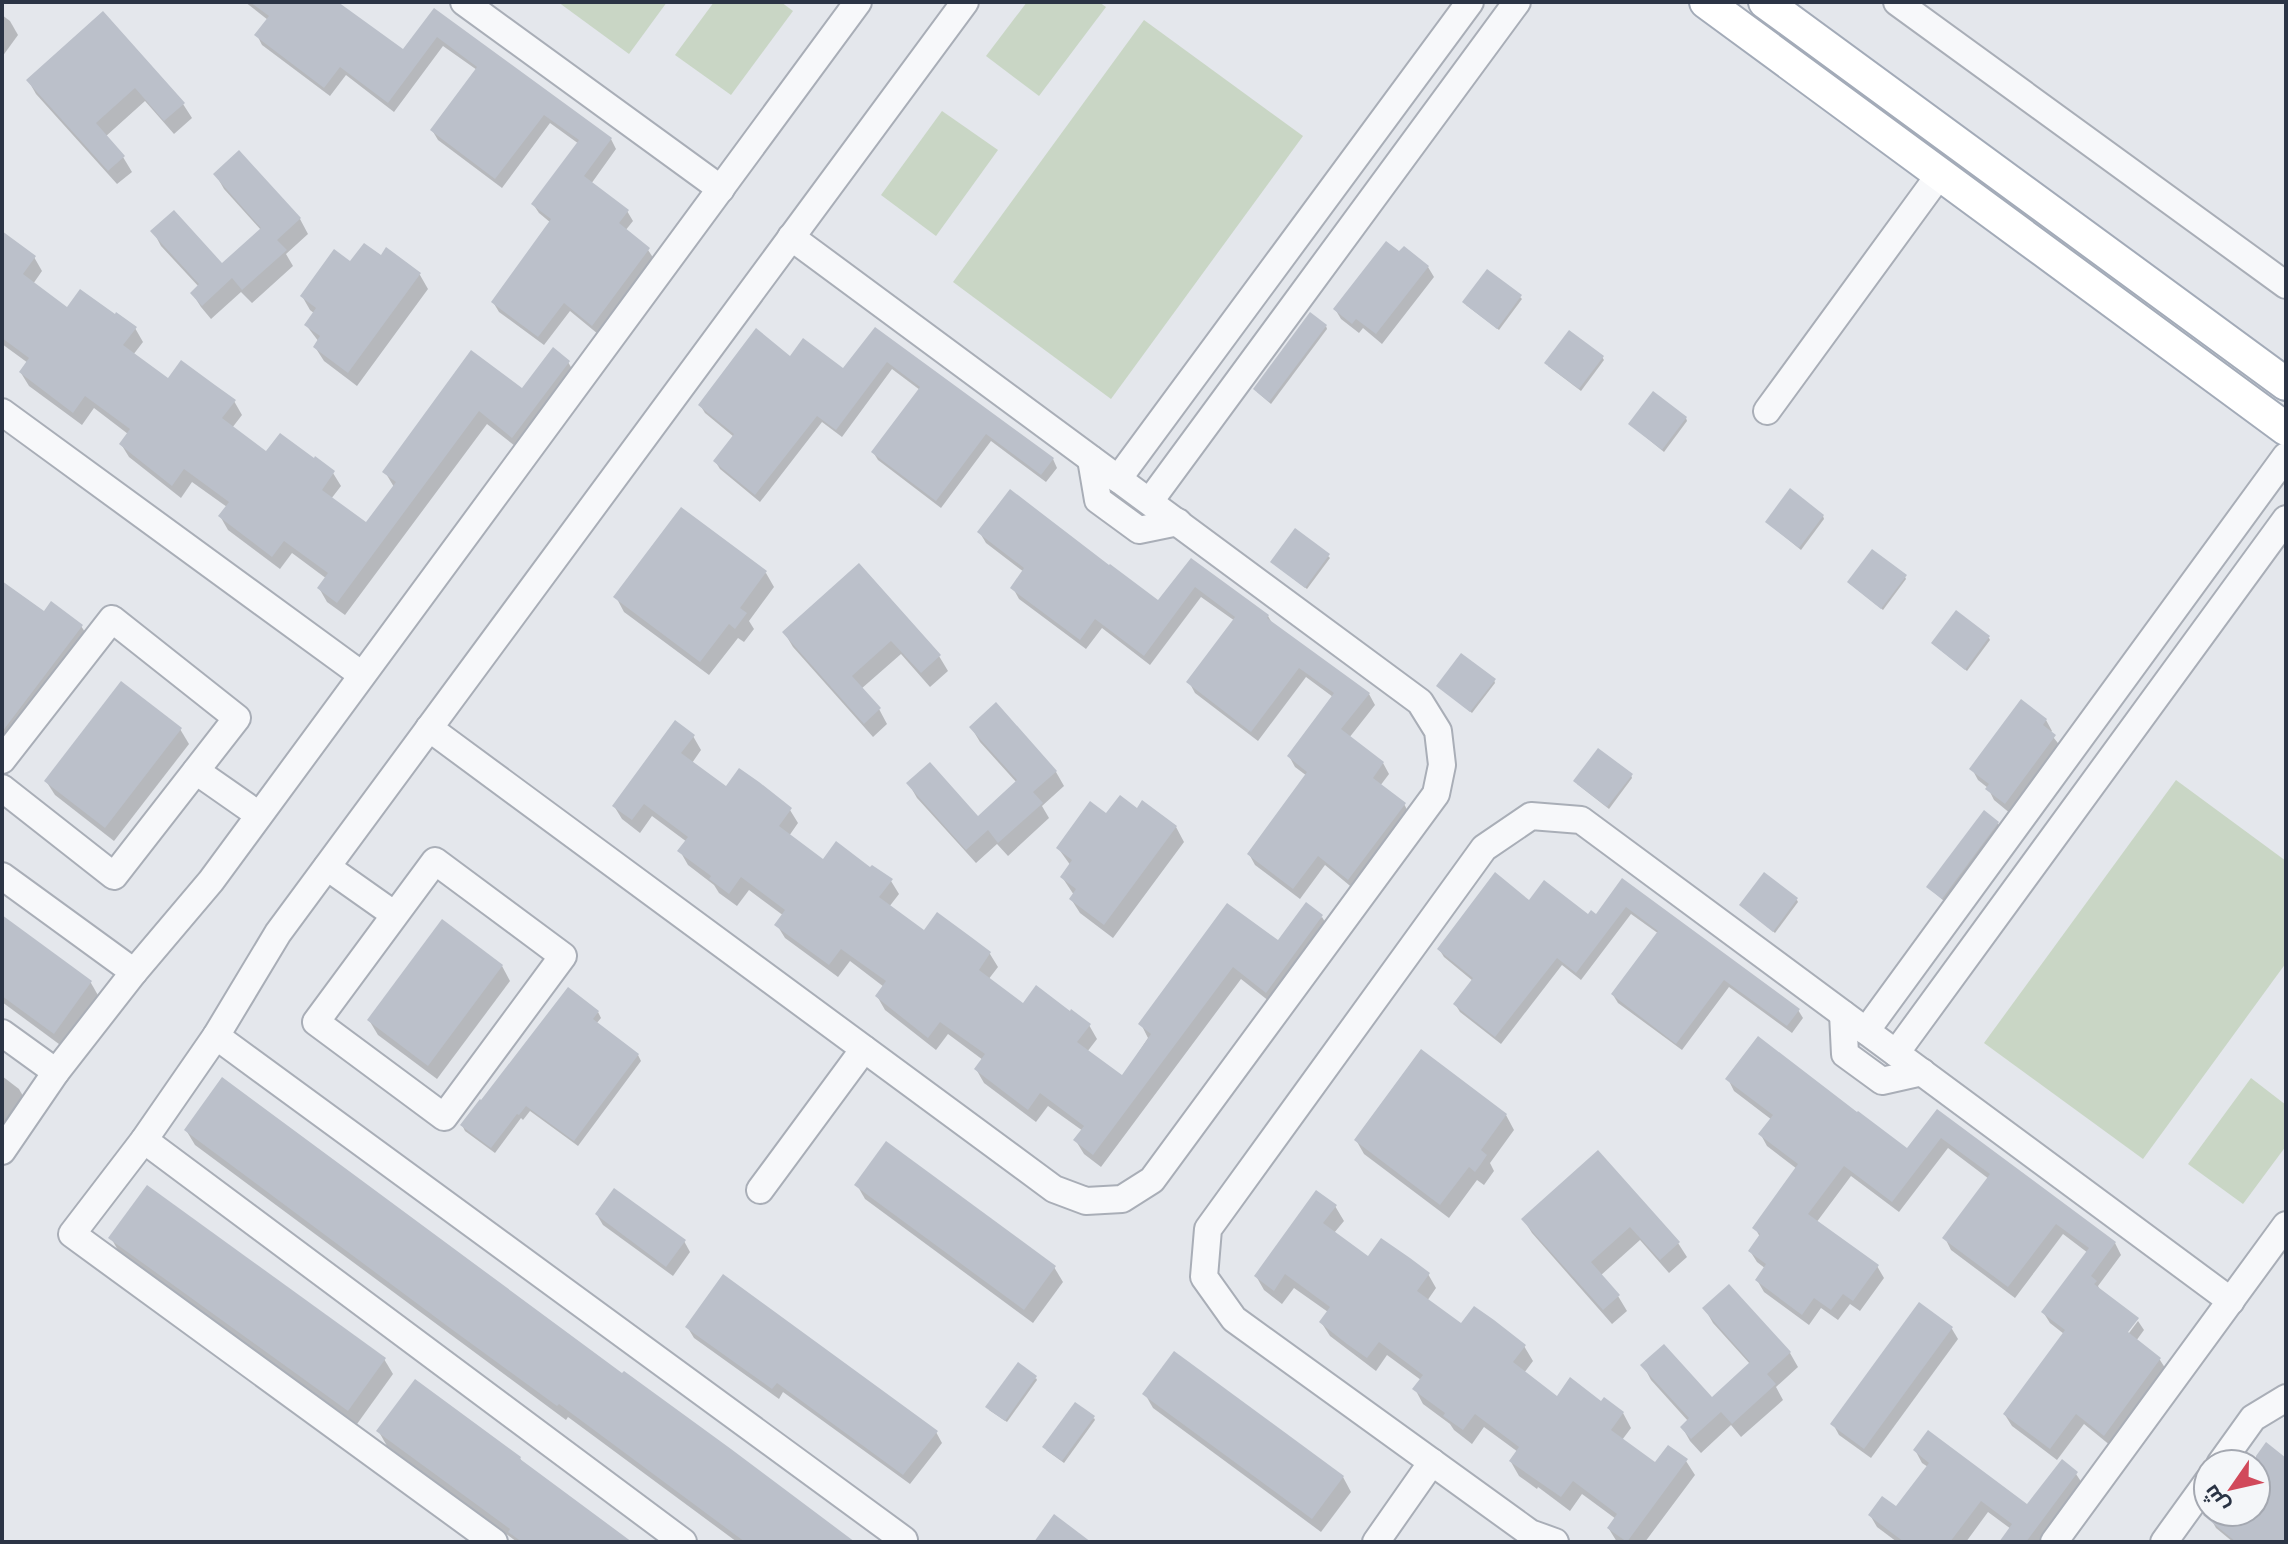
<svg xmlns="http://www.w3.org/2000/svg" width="2288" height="1544" font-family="Jost,Cairo,sans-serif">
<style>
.green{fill:#c9d6c5}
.shadow{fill:#0003}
.building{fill:#bbc0ca}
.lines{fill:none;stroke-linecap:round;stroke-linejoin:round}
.minor-casing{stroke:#a9aeb7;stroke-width:30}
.major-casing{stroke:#a3abb8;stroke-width:36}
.minor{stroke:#f7f8fa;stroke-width:26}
.major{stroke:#fff;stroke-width:32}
</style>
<rect width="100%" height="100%" fill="#e4e7ec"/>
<g class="green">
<polygon points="558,2 667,2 629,54"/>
<polygon points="714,2 781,2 793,11 731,95 675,55"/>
<polygon points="1027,2 1099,2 1106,7 1039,96 986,56"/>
<polygon points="1144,20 1303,136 1111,399 953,282"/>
<polygon points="942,111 998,150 936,236 881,195"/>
<polygon points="2176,780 2286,861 2286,963 2143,1159 1984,1043"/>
<polygon points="2251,1078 2286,1105 2286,1146 2243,1204 2188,1164"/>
</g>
<g class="shadow">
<polygon points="245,2 335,2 404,52 434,11 611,139 616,149 591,184 627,211 633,221 625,231 648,250 654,259 598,334 570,311 544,345 499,312 493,302 551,223 539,213 533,204 579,144 550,123 502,188 438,140 432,130 477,70 443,46 394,112 346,75 330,96 262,45 257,35 268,20"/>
<polygon points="103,13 183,104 192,118 174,134 145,101 105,137 123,157 132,172 117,184 36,94 28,80"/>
<polygon points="2,15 10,21 18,35 2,57"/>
<polygon points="239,153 300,219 308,234 286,254 293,266 252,303 241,292 211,319 201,307 192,293 199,287 161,246 153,231 222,266 261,230 224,189 216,175"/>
<polygon points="2,232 34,257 42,271 33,284 67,310 135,328 143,342 133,355 168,381 234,401 242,415 232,428 267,453 333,473 341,486 331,499 366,525 394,487 385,472 471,353 523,391 568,362 576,376 520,450 487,424 345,615 327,602 319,588 327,579 292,553 280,569 228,530 220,516 227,507 192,482 181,498 129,457 121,444 128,434 94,408 82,425 29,386 21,373 28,363 2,344"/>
<polygon points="387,250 420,275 428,289 357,386 324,361 315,347 319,342 306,325 315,314 310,310 302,296 381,258"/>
<polygon points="1400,254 1428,267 1434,277 1382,344 1363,328 1359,333 1341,319 1335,309"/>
<polygon points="1520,297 1522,299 1499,330 1466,305"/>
<polygon points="1326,326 1327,329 1271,404 1257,392"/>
<polygon points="875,329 1053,459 1057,468 1046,482 991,441 941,508 878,460 873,452 920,390 892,369 842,437 822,422 760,502 720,469 715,461 734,437 705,413 700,405 791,359 844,371"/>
<polygon points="1602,357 1604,360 1581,391 1548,366"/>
<polygon points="1686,418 1687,421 1664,452 1630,424"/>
<polygon points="1823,516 1824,519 1801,550 1769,524"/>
<polygon points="980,533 1159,603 1191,560 1268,616 1272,623 1369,694 1375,705 1349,738 1383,763 1389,774 1380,786 1404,804 1410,815 1355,890 1325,865 1300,899 1255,865 1249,854 1307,776 1295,767 1289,756 1333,697 1306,677 1258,741 1195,693 1189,682 1235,621 1201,597 1150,665 1102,628 1086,649 1019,599 1013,588 1024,572 986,543"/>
<polygon points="1328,556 1330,558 1307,589 1274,564"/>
<polygon points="859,566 939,656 948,671 930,687 901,654 861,689 879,709 887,724 873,737 793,647 784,632"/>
<polygon points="766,573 774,587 749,621 754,629 744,642 738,638 709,675 624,612 616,597"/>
<polygon points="1905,577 1906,579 1883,610 1849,583"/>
<polygon points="2,583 44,613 81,626 85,632 2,742"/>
<polygon points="1989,638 1990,640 1967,671 1933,644"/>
<polygon points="1494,680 1495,683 1472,713 1438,686"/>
<polygon points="2046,720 2052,731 2050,733 2061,747 2011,814 1994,800 1988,788 1978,780 1972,769"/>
<polygon points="971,727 1056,772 1064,786 1042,806 1049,818 1008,856 997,844 976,863 917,798 909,784 978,818 1017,783 980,742"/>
<polygon points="180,729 189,744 114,841 55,795 46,781"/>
<polygon points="693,736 701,750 692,763 726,788 790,810 798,823 789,836 824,862 871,870 891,881 899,894 889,907 924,933 970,939 990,954 998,967 988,980 1023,1006 1089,1025 1097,1039 1087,1052 1122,1078 1148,1038 1141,1024 1228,905 1278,943 1322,917 1330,930 1274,1005 1241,979 1101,1167 1084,1154 1076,1141 1083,1131 1048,1106 1036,1122 984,1083 976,1069 983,1060 948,1034 936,1050 885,1010 877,996 884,987 850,961 838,977 785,938 777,925 784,916 749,890 737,906 719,893 714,885 688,865 680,851 687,842 652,816 640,833 622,819 614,806"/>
<polygon points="1631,775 1632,778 1609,809 1577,784"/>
<polygon points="1137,810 1176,827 1184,842 1113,938 1080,913 1071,899 1074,895 1062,877 1071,866 1058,848 1107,816"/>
<polygon points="1998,823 1999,826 1944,901 1930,889"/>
<polygon points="1623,881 1798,1010 1803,1018 1792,1033 1729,987 1682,1050 1618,1003 1613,995 1659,934 1631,914 1581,980 1562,965 1501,1044 1460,1012 1455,1004 1473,981 1444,957 1439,949 1530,903 1596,917"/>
<polygon points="1797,900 1798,902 1775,933 1741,905"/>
<polygon points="2,917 91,983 99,997 63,1047 2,1002"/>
<polygon points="502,966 510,981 437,1079 378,1035 369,1020"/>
<polygon points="598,1012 601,1018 596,1024 638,1055 641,1061 578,1146 530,1111 523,1120 521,1118 495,1153 465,1131 462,1125"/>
<polygon points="2,1076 19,1089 27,1103 2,1137"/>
<polygon points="1728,1079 1907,1150 1937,1112 2115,1243 2121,1255 2098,1286 2101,1292 2138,1320 2134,1320 2123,1341 2138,1321 2144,1330 2136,1341 2160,1360 2167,1371 2111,1446 2084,1424 2057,1460 2012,1426 2005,1415 2064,1334 2050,1323 2043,1312 2088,1253 2063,1234 2015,1298 1951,1250 1945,1238 1989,1179 1948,1148 1899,1212 1851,1176 1816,1223 1877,1266 1884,1278 1860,1311 1850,1304 1838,1320 1821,1308 1809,1325 1764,1292 1757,1280 1766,1269 1757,1262 1750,1251 1760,1237 1755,1228 1797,1169 1767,1146 1761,1135 1772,1120 1734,1091"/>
<polygon points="1506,1115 1514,1130 1490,1163 1494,1171 1484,1185 1477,1180 1449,1218 1364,1154 1356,1140"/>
<polygon points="186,1130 851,1542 737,1542 568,1417 566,1420 195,1145"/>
<polygon points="1598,1153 1678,1243 1687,1257 1669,1273 1640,1240 1600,1276 1618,1296 1627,1311 1612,1324 1532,1233 1523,1219"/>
<polygon points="857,1185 1054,1267 1063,1282 1033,1323 865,1199"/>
<polygon points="1335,1206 1344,1221 1334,1233 1368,1258 1428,1274 1436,1288 1427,1301 1461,1326 1524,1346 1533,1361 1524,1373 1557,1398 1601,1404 1623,1413 1631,1428 1622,1440 1655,1465 1686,1461 1695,1475 1645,1542 1617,1542 1609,1529 1616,1519 1582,1494 1570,1511 1538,1487 1537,1489 1519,1476 1511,1462 1518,1452 1484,1427 1472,1444 1454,1430 1450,1424 1423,1404 1415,1389 1421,1380 1387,1355 1376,1371 1330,1336 1321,1322 1328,1312 1294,1288 1282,1304 1264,1290 1256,1276"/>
<polygon points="597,1215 684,1241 690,1252 673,1276 603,1225"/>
<polygon points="111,1238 384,1359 393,1374 357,1424 119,1252"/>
<polygon points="1919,1305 1952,1329 1958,1339 1871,1458 1839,1435 1833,1424"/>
<polygon points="1705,1309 1790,1353 1798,1367 1776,1387 1783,1400 1741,1437 1731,1425 1701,1453 1690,1441 1682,1427 1688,1421 1651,1380 1643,1365 1712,1400 1750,1364 1713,1323"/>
<polygon points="688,1328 936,1432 942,1443 910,1484 783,1392 779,1399 694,1338"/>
<polygon points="1036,1378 1037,1380 1007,1422 989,1410"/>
<polygon points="1145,1394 1343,1477 1351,1492 1321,1532 1153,1408"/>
<polygon points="1094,1418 1095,1420 1064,1463 1046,1450"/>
<polygon points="379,1432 520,1458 523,1464 629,1542 517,1542 387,1446"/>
<polygon points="2267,1445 2286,1461 2286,1542 2233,1542 2216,1528 2211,1519 2216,1512 2256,1512 2256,1464 2252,1464"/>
<polygon points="1915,1450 2028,1507 2076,1474 2084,1486 2042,1542 2009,1542 2011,1529 1988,1512 1966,1542 1897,1542 1877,1527 1870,1515 1897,1509 1928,1467 1922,1463"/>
</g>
<g class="building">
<polygon points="250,2 338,2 403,49 434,8 612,138 584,176 629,210 619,223 650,248 592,326 564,303 538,337 491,302 551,219 531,204 579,140 544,115 495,179 430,130 477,67 437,37 388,103 340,67 324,88 254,35 269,16"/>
<polygon points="103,11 185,103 164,121 135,88 96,123 125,156 108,171 26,80"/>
<polygon points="239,150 301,218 277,240 287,250 242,290 232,278 202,306 190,293 199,284 150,231 174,210 222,263 261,228 213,174"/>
<polygon points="2,231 36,256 23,274 67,307 80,289 115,314 116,312 137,327 123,345 168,378 181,360 215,385 236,400 222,418 266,451 280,433 314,458 315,456 335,471 322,490 366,522 396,482 382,472 471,350 522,388 553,347 570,361 512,438 479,411 337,603 317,588 328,573 284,541 272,557 218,516 229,502 184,469 172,486 119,444 130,429 85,396 73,413 19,372 29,358 2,338"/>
<polygon points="1386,241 1399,251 1404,246 1429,266 1376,334 1356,319 1352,324 1333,309"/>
<polygon points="364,243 381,255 386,247 421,273 348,373 313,347 320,336 304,325 316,308 300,296 334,249 350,261"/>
<polygon points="1487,269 1522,295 1497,329 1462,302"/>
<polygon points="1310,312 1327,325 1269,402 1253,389"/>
<polygon points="875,327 1054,458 1041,475 986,434 936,501 871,452 920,387 887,362 836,430 817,416 755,495 713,461 734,434 698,405 756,328 790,356 803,338 843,368"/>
<polygon points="1569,330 1604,356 1579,389 1544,363"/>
<polygon points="1653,391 1687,417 1662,450 1628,424"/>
<polygon points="1790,488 1824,515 1799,548 1765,522"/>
<polygon points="1010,489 1109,565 1110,564 1158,600 1191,558 1269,615 1267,618 1370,693 1341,729 1384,762 1373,778 1406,803 1348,880 1318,856 1293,889 1247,854 1307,772 1287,756 1334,693 1299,668 1251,732 1186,682 1235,617 1195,587 1144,656 1095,619 1080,640 1010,588 1024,568 977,532"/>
<polygon points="681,507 767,571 740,608 747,613 735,629 729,624 700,662 613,597"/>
<polygon points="1295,528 1330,554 1305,588 1270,562"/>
<polygon points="1872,549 1907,575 1881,609 1847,582"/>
<polygon points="859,563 941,655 921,673 891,641 852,676 881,708 864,724 782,632"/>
<polygon points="2,581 44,611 51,601 83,625 2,732"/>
<polygon points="1956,610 1990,636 1965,670 1931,643"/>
<polygon points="1461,653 1496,679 1470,712 1436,686"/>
<polygon points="121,681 182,728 105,828 44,781"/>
<polygon points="2021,699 2047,719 2043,725 2056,735 2005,804 1985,789 1989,784 1969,769"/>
<polygon points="996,702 1057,771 1033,792 1043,803 998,843 988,830 966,850 906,783 930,762 978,816 1017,780 969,727"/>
<polygon points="675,720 695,735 681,753 726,786 739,768 759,782 792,808 779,826 823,859 836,841 870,867 872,865 893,879 879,897 924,930 937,912 971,937 991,952 979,970 1023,1003 1036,985 1070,1011 1071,1009 1091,1024 1077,1042 1122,1075 1151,1034 1138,1024 1227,903 1278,940 1306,902 1323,915 1266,993 1233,967 1093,1155 1073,1140 1084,1126 1040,1093 1028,1110 974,1069 985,1054 940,1022 928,1038 875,996 886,981 841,949 829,965 774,925 785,910 741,877 729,894 709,879 711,876 677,851 688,837 644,804 632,820 612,806"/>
<polygon points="1598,748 1633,774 1607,807 1573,781"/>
<polygon points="1120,795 1137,808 1142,800 1177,826 1104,925 1069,899 1076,889 1060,877 1072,860 1056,848 1090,801 1106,813"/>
<polygon points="1984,810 1999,822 1942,899 1926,887"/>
<polygon points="1495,872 1529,900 1544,880 1588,914 1591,910 1596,914 1622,878 1800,1009 1787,1026 1724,980 1676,1044 1611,994 1658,931 1626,907 1576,973 1557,958 1495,1037 1453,1004 1473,978 1437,949"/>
<polygon points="1764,872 1798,898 1773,932 1739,905"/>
<polygon points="2,915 92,981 54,1034 2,996"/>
<polygon points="442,919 503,965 428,1066 367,1020"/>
<polygon points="568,987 599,1011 593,1019 639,1054 574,1141 526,1106 519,1115 517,1114 491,1148 460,1125 480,1099 481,1100"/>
<polygon points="1758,1036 1857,1112 1858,1111 1907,1148 1937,1109 2116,1242 2091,1276 2097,1281 2094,1284 2139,1318 2128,1332 2161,1358 2104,1436 2076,1414 2050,1449 2003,1414 2065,1330 2041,1312 2089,1248 2056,1224 2008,1287 1942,1238 1990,1174 1941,1138 1892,1202 1844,1166 1808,1214 1879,1265 1853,1301 1843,1294 1831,1310 1814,1298 1802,1315 1755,1280 1766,1264 1748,1251 1760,1234 1752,1228 1798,1164 1758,1134 1773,1115 1725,1079"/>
<polygon points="1421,1049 1507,1114 1481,1150 1487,1155 1481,1164 1475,1172 1469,1167 1440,1205 1354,1140"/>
<polygon points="222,1077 622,1373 624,1371 731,1449 855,1542 745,1542 559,1404 557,1406 450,1328 184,1130"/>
<polygon points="886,1141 1056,1266 1024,1310 854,1185"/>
<polygon points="1598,1150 1680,1242 1660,1260 1630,1227 1591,1262 1620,1295 1603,1310 1521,1219"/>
<polygon points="147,1185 386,1358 348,1411 108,1238"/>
<polygon points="614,1188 686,1240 666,1267 595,1214"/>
<polygon points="1316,1190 1337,1205 1323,1223 1368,1256 1381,1238 1410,1258 1430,1273 1417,1291 1461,1323 1474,1306 1494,1320 1526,1345 1513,1362 1557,1396 1570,1377 1601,1401 1604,1397 1624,1412 1611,1430 1655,1462 1668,1445 1688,1459 1627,1542 1607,1528 1617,1514 1573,1481 1561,1497 1509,1461 1519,1447 1475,1414 1463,1430 1443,1416 1445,1413 1412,1389 1423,1375 1379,1342 1367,1358 1347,1344 1319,1322 1330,1307 1285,1274 1274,1291 1254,1276"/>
<polygon points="723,1274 938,1431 903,1475 777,1383 772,1389 685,1327"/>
<polygon points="1729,1284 1791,1352 1767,1374 1776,1384 1732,1424 1721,1412 1691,1439 1680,1427 1689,1418 1640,1365 1664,1344 1712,1397 1750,1362 1702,1308"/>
<polygon points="1919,1302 1953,1327 1864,1449 1830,1424"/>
<polygon points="1174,1351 1344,1476 1312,1519 1142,1394"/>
<polygon points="1018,1362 1037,1376 1005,1421 985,1407"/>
<polygon points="415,1379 521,1457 520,1459 632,1542 522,1542 508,1532 510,1529 376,1431"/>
<polygon points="1075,1402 1095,1416 1062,1461 1042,1447"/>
<polygon points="1928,1430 2027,1504 2062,1459 2078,1472 2026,1542 1999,1542 2012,1524 1981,1501 1950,1542 1904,1542 1868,1515 1882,1496 1896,1506 1929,1463 1913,1450"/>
<polygon points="2266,1442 2286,1458 2286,1542 2236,1542 2203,1515 2205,1512 2256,1512 2256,1456"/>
<polygon points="1054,1514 1091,1542 1034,1542"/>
</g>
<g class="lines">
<g class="minor-casing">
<g id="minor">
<polyline points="464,2 721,189"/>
<polyline points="1897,2 2286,285"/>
<polyline points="1767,411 1940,174"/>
<polyline points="2,412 362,675"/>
<polyline points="1091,459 1098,500 1139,530 1178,522"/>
<polyline points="1118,479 1470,2"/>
<polyline points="1150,501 1517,2"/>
<polyline points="429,728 1054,1189 1086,1201 1122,1199 1152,1180 1436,794 1442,765 1438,731 1420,702 791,237"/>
<polyline points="2,760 112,619 237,718 114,876 2,788"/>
<polyline points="196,771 259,815"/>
<polyline points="327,867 395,915 435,861 563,956 444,1117 316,1022 395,915"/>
<polyline points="2,876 134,972 56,1072 2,1151"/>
<polyline points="134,972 211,881 858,2"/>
<polyline points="1843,1014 1845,1054 1882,1081 1922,1072"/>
<polyline points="1866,1031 2286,456"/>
<polyline points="2,1033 56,1072"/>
<polyline points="216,1036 278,933 965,2"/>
<polyline points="1896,1053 2286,519"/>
<polyline points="144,1140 683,1542"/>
<polyline points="760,1190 864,1049"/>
<polyline points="2220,1464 2253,1418 2286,1398"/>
<polyline points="494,1542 72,1234 144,1140 216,1036 904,1540 903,1542"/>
<polyline points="1376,1542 1432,1462"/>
<polyline points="1555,1542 1530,1533 1234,1319 1204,1277 1208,1229 1484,848 1531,816 1581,820 2231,1301"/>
<polyline points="2054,1542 2286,1225"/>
<polyline points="2164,1542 2208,1481"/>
</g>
</g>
<g class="major-casing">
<g id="major">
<polyline points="1706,2 2286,429"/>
<polyline points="1765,2 2286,384"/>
</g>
</g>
<use href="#minor" class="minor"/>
<use href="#major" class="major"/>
</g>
<rect width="2288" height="1544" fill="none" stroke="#2b3445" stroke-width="8"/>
<g transform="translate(2232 1488) rotate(236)"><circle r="38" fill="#f4f6f9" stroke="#a4a8b1" stroke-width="2"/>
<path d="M0-6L14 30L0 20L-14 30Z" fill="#d1495b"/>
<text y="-12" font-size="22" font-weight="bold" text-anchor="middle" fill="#2b3445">ش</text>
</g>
</svg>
